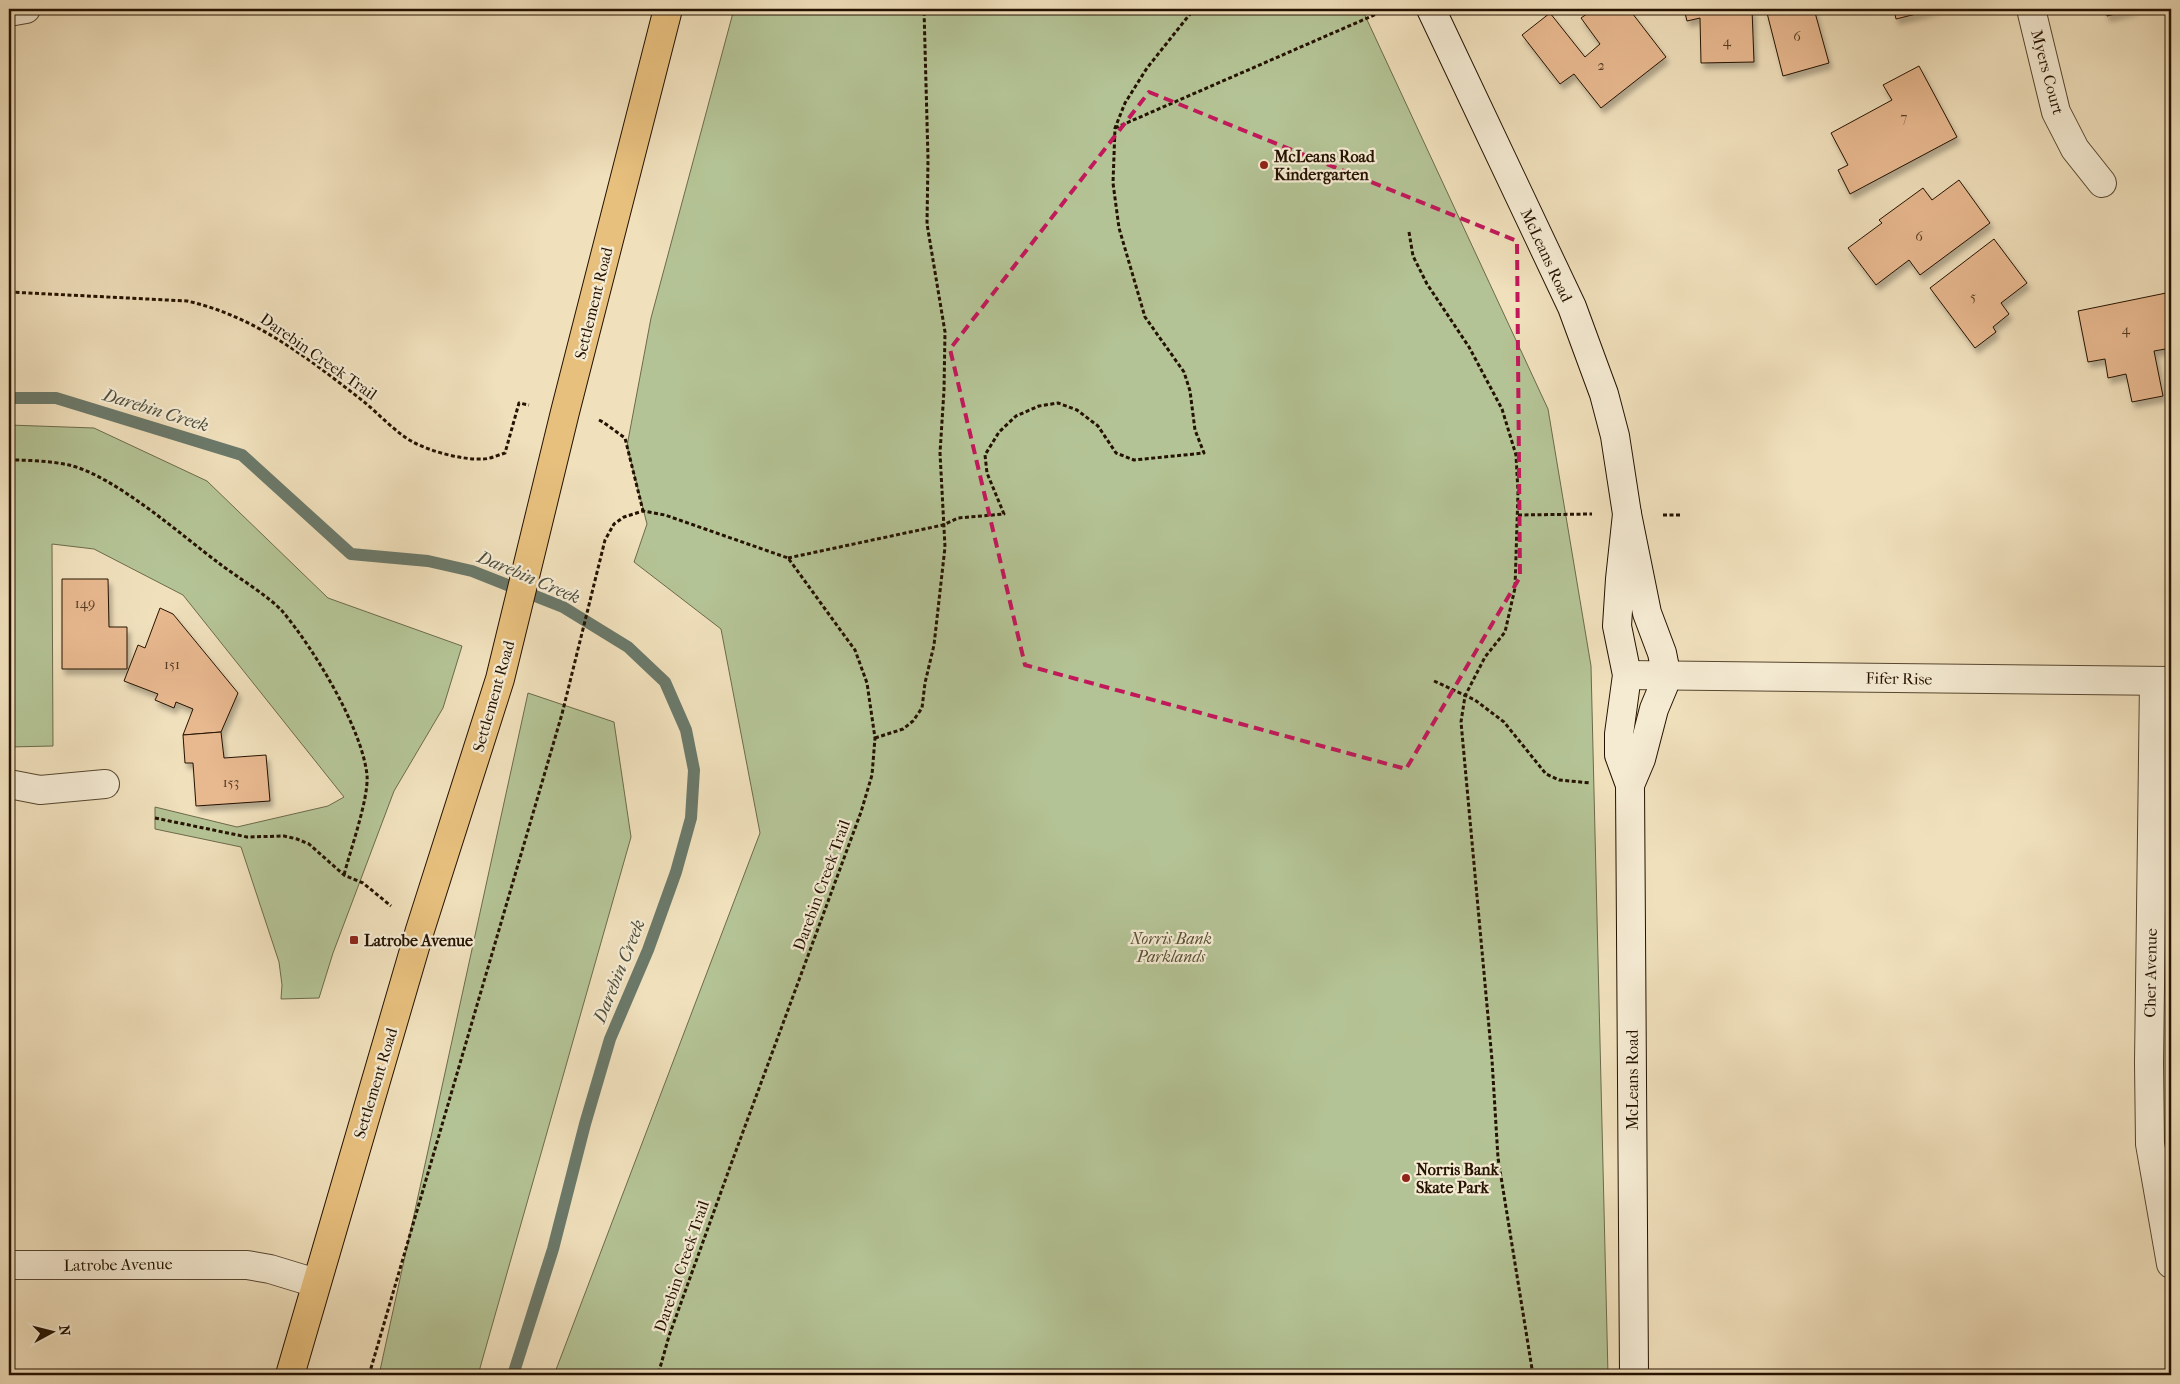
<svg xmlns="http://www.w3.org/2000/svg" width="2180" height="1384" font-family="'IM FELL French Canon',serif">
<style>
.green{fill:#b4c395;stroke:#6c6a4a}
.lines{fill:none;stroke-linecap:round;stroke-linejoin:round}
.stream{stroke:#6b796a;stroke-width:12}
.building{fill:#e8b88f;stroke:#241200;filter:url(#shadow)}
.street-casing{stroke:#57462f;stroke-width:30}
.secondary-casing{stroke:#241200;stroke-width:30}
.primary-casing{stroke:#241200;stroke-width:30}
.path{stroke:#241200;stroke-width:3;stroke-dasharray:4 2.5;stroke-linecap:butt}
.street{stroke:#f5ebd3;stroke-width:28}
.secondary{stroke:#f5ebd3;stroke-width:28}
.primary{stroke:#e8c07e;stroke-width:28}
.marked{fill:none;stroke:#c2185b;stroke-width:4;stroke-dasharray:10 6;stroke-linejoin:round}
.poi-dot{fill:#8f2418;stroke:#f5ebd3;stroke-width:2}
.labels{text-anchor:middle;stroke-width:4.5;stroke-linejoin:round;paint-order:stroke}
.number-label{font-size:14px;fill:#553c24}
.street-label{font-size:16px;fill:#241200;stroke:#f5ebd3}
.poi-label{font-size:16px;font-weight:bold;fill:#241200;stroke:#f5ebd3;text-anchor:start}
.park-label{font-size:16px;font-style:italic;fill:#565034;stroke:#f5ebd3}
.water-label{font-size:18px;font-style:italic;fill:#4d4e3e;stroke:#f5ebd3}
</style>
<defs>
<filter id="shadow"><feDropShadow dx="3" dy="5.5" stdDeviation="2.5" flood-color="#0004"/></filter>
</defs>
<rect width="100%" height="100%" fill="#f0e0bc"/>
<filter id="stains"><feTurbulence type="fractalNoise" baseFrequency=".004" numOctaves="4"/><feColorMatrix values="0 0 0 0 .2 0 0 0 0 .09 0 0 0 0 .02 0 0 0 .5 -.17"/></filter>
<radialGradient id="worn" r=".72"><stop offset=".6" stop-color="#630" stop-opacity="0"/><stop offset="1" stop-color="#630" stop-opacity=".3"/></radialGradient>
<g class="green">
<polygon points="734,9 1362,9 1548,409 1591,666 1608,1375 554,1375 760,833 721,629 634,562 647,524 627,446 651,318"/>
<polygon points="9,425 94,428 207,481 328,598 462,646 443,708 394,791 333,953 319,998 281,999 282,985 279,962 241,847 155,829 155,807 237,827 328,806 344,797 183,595 94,549 52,544 53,746 9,747"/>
<polygon points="528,693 614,722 631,837 478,1375 379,1375"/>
</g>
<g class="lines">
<polyline class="stream" points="9,398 56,398 242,455 351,554 428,561 472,571 563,607 628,647 665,682 686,730 694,770 691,818 676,872 648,950 610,1039 585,1124 553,1249 513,1375"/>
</g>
<g class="building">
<polygon points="1594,9 1629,9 1666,57 1601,108 1574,74 1560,84 1522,35 1550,13 1585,57 1600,44 1581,18"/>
<polygon points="1684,9 1752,9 1754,62 1701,63 1700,18 1687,21"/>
<polygon points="1766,9 1814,9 1829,63 1783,76"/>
<polygon points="1894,9 1936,9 1896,19"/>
<polygon points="2105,9 2136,9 2107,16"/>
<polygon points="1919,66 1957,137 1850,194 1838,170 1848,165 1831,133 1892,100 1883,85"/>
<polygon points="1959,180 1990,223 1920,275 1909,260 1876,285 1848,248 1882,223 1879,220 1923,188 1932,200"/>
<polygon points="1994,239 2027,283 2001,303 2009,314 1993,327 1996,332 1975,348 1930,288"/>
<polygon points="2171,292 2171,348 2154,351 2163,396 2132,402 2126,374 2108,378 2105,359 2088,362 2078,311"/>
<polygon points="62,579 108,579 109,627 127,627 127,669 62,669"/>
<polygon points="160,608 173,614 238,693 221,732 183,735 193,709 176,702 174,708 155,700 158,694 124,681 138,645 145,648"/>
<polygon points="221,732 224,758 266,755 270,801 196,806 193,763 185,763 183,735"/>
</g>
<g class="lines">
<g class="street-casing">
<g id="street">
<polyline points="2031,9 2056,112 2075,149 2102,183"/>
<polyline points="9,12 26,9"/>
<polyline points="1627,675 2171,681"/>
<polyline points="2154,681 2149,1063 2150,1144 2171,1264"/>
<polyline points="9,784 40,790 105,784"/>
<polyline points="9,1265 247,1265 270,1269 316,1283"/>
</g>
</g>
<g class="secondary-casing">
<g id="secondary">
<polyline points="1431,9 1572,307 1604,394 1615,436 1627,514 1647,613 1662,653 1665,668 1664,685 1654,709 1641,759 1630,785"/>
<polyline points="1627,514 1620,579 1617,626 1627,675 1619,734 1619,755 1630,785 1634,1375"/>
</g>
</g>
<g class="primary-casing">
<polyline id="primary" points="290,1375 420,930 500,679 565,412 668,9"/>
</g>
<g class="path">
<polyline points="1115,128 1388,9"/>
<polyline points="1409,232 1413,256 1427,284 1469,347 1502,409 1516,455 1518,492 1515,588 1505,632 1485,657 1465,696 1461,722 1492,1060 1498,1158 1533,1375"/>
<path d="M9 292 187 301C255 316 309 359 363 401 379 414 396 433 413 442 432 452 462 460 483 459 490 459 498 455 505 453L519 403 529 405"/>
<polyline points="599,420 603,422 625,438 643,511"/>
<path d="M9 460C28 460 50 461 69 465 115 476 181 535 220 564 237 577 270 597 283 612 314 649 362 728 367 775 369 798 350 851 344 875"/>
<polyline points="1518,515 1592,514"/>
<polyline points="1663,515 1680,515"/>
<polyline points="788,558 943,525 958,518 1004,514 987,473 985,455 999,432 1016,416 1039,406 1058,403 1077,410 1098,426 1116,453 1134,460 1204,453 1195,430 1190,391 1184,372 1145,317 1119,228 1113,183 1115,128 1125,103 1147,68 1194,9"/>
<polyline points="1434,681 1475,700 1504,722 1546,774 1559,780 1591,783"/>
<polyline points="875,738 903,729 913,721 922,708 925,683 934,645 945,547 940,453 944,390 945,332 927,224 928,159 924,9"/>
<polyline points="155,818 247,837 284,836 297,839 309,844 344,875 363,883 391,906"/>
<polyline points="369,1375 562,714 605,540 614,524 624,517 643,511 665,515 788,558 855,650 867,683 875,738 872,775 861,812 730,1167 669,1336 658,1375"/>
</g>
<use href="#street" class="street"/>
<use href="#secondary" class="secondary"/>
<use href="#primary" class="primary"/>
</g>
<path class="marked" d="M1149 92 1517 241 1520 577 1406 769 1025 665 950 349Z"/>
<g class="poi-dot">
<circle cx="1264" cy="165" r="5"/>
<rect x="349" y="935" width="10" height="10" rx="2.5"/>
<circle cx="1406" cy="1178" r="5"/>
</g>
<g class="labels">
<g class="number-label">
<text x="1797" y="41">6</text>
<text x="1727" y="46">4</text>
<text x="1601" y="70">2</text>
<text x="1904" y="122">7</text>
<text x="1919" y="241">6</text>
<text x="1973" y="301">5</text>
<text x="2126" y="334">4</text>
<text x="85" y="608">149</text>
<text x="172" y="669">151</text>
<text x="231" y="787">153</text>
</g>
<g class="street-label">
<text transform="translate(2048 72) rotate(75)" y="6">Myers Court</text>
<text transform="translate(1547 255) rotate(65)" y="6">McLeans Road</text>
<text transform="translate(593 303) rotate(-76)" y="6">Settlement Road</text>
<text transform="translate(319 356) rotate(35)" y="6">Darebin Creek Trail</text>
<text transform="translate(1899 678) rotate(1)" y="6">Fifer Rise</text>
<text transform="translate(493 696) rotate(-74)" y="6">Settlement Road</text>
<text transform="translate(821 885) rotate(-70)" y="6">Darebin Creek Trail</text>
<text transform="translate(2150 973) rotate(-89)" y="6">Cher Avenue</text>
<text transform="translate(1632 1080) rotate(-90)" y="6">McLeans Road</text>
<text transform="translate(375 1083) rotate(-73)" y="6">Settlement Road</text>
<text transform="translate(118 1264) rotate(-1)" y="6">Latrobe Avenue</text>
<text transform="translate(681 1266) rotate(-71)" y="6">Darebin Creek Trail</text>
</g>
<g class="poi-label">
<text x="1274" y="162">McLeans Road<tspan x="1274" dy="18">Kindergarten</tspan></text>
<text x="364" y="946">Latrobe Avenue</text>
<text x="1416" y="1175">Norris Bank<tspan x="1416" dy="18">Skate Park</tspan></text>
</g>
<g class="park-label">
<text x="1171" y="944">Norris Bank<tspan x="1171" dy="18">Parklands</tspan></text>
</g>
<g class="water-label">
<text transform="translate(156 410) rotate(17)" y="6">Darebin Creek</text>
<text transform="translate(529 577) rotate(23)" y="6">Darebin Creek</text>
<text transform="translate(619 971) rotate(-68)" y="6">Darebin Creek</text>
</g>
</g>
<rect width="2180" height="1384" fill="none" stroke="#f0e0bc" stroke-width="30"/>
<rect x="10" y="10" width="2160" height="1364" fill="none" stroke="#241200" stroke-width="2.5"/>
<rect x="15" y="15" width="2150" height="1354" fill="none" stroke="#241200"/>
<g transform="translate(52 1332) rotate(83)" stroke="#f5ebd3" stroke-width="4" paint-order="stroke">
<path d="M0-4L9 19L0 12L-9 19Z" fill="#241200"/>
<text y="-8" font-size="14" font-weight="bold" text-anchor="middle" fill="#241200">N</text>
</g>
<rect width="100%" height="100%" filter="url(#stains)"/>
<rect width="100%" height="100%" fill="url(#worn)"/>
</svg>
